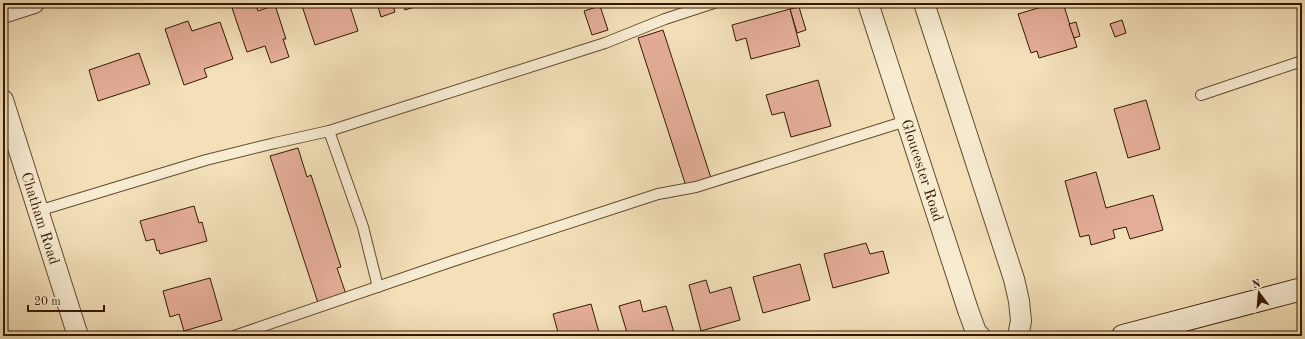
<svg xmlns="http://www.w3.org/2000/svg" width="1305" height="339" font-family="'Old Standard TT',serif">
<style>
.building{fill:#e5ae99;stroke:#341900}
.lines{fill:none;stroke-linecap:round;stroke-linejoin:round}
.lane-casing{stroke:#644b2e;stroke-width:12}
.street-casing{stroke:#644b2e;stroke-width:22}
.secondary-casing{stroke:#341900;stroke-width:24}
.lane{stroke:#f7ebd2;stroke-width:10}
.street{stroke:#f7ebd2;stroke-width:20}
.secondary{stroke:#f7ebd2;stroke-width:22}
.labels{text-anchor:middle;stroke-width:4;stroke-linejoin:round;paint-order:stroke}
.street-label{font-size:15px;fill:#341900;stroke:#f7ebd2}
</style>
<rect width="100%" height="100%" fill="#f3e0b9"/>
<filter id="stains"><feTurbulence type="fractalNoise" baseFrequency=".005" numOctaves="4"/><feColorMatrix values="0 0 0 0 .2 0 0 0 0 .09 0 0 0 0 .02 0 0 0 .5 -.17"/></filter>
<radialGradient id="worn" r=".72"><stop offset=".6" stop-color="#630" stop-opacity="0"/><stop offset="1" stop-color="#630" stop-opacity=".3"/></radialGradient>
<g class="building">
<polygon points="246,3 255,3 258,11 275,5 286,39 283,39 289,57 271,63 265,46 247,52 232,8"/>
<polygon points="301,3 349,3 358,31 315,45"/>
<polygon points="377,3 393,3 392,3 395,12 381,17"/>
<polygon points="403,3 417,3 418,6 405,10"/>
<polygon points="464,3 476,3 465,6"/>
<polygon points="1055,3 1063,3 1077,47 1039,58 1037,51 1031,53 1018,14"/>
<polygon points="600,6 608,30 592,35 584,11"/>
<polygon points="799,7 806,30 797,33 790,9"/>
<polygon points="790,9 800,46 751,59 746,38 736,41 732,25"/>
<polygon points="1122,20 1126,33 1115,37 1110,24"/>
<polygon points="188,21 192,31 220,22 233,59 204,69 207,77 184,85 165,29"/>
<polygon points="1076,22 1080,36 1074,38 1069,24"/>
<polygon points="663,30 711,178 686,186 638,38"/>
<polygon points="139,53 150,84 98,101 89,70"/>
<polygon points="818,80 831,126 791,137 784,112 772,115 766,95"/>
<polygon points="1146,100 1160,149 1128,158 1114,109"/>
<polygon points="298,148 307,177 311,175 341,267 337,268 347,297 319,306 270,156"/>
<polygon points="1096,172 1106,208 1153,195 1163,230 1130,239 1126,227 1113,230 1115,238 1091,245 1089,235 1080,237 1065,181"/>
<polygon points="194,206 199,223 202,222 207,241 160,254 159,250 157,251 154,239 146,241 140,221"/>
<polygon points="866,243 870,254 883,251 889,273 833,288 824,254"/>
<polygon points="800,264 810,300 763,313 753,277"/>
<polygon points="210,278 222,320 184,331 179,314 170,317 163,291"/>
<polygon points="706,280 710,293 731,287 740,320 701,331 689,285"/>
<polygon points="640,300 643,312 666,306 675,336 628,336 619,306"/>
<polygon points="591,304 600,336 559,336 553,314"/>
</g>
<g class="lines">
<g class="lane-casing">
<g id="lane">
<polyline points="1201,95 1302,61"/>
<polyline points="329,131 605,43 665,19 714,3"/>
<polyline points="38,211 206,160 275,143 329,131 363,227 378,287"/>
<polyline points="234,336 453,261 658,194 696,187 906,121"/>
</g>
</g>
<g class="street-casing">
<g id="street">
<path id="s1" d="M868 3 968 310 976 332 980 336"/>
<polyline points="924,3 1014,279 1019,301 1021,321 1018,336"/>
<polyline points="3,13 34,3"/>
<path id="s2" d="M3 100 78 336"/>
</g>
</g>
<g class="secondary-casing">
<polyline id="secondary" points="1123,336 1302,289"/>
</g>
<use href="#lane" class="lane"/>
<use href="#street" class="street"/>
<use href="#secondary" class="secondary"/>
</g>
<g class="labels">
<g class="street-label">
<text dy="5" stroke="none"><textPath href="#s1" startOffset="176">Gloucester Road</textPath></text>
<text dy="5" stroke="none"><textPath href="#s2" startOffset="124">Chatham Road</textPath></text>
</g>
</g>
<rect width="1305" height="339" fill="none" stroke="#f3e0b9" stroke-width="16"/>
<rect x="4" y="4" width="1297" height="331" fill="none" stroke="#341900" stroke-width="2"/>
<rect x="8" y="8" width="1289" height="323" fill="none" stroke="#341900"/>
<g transform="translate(1259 293) rotate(344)" stroke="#f7ebd2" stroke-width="3" paint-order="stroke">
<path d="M0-3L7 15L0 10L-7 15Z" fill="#341900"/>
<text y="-6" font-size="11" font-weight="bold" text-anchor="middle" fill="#341900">N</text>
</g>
<path d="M28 305v6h76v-6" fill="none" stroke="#341900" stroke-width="2"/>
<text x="34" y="305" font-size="12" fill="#341900" stroke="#f7ebd2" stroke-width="3" paint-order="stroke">20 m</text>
<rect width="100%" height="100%" filter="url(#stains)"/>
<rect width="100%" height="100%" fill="url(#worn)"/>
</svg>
